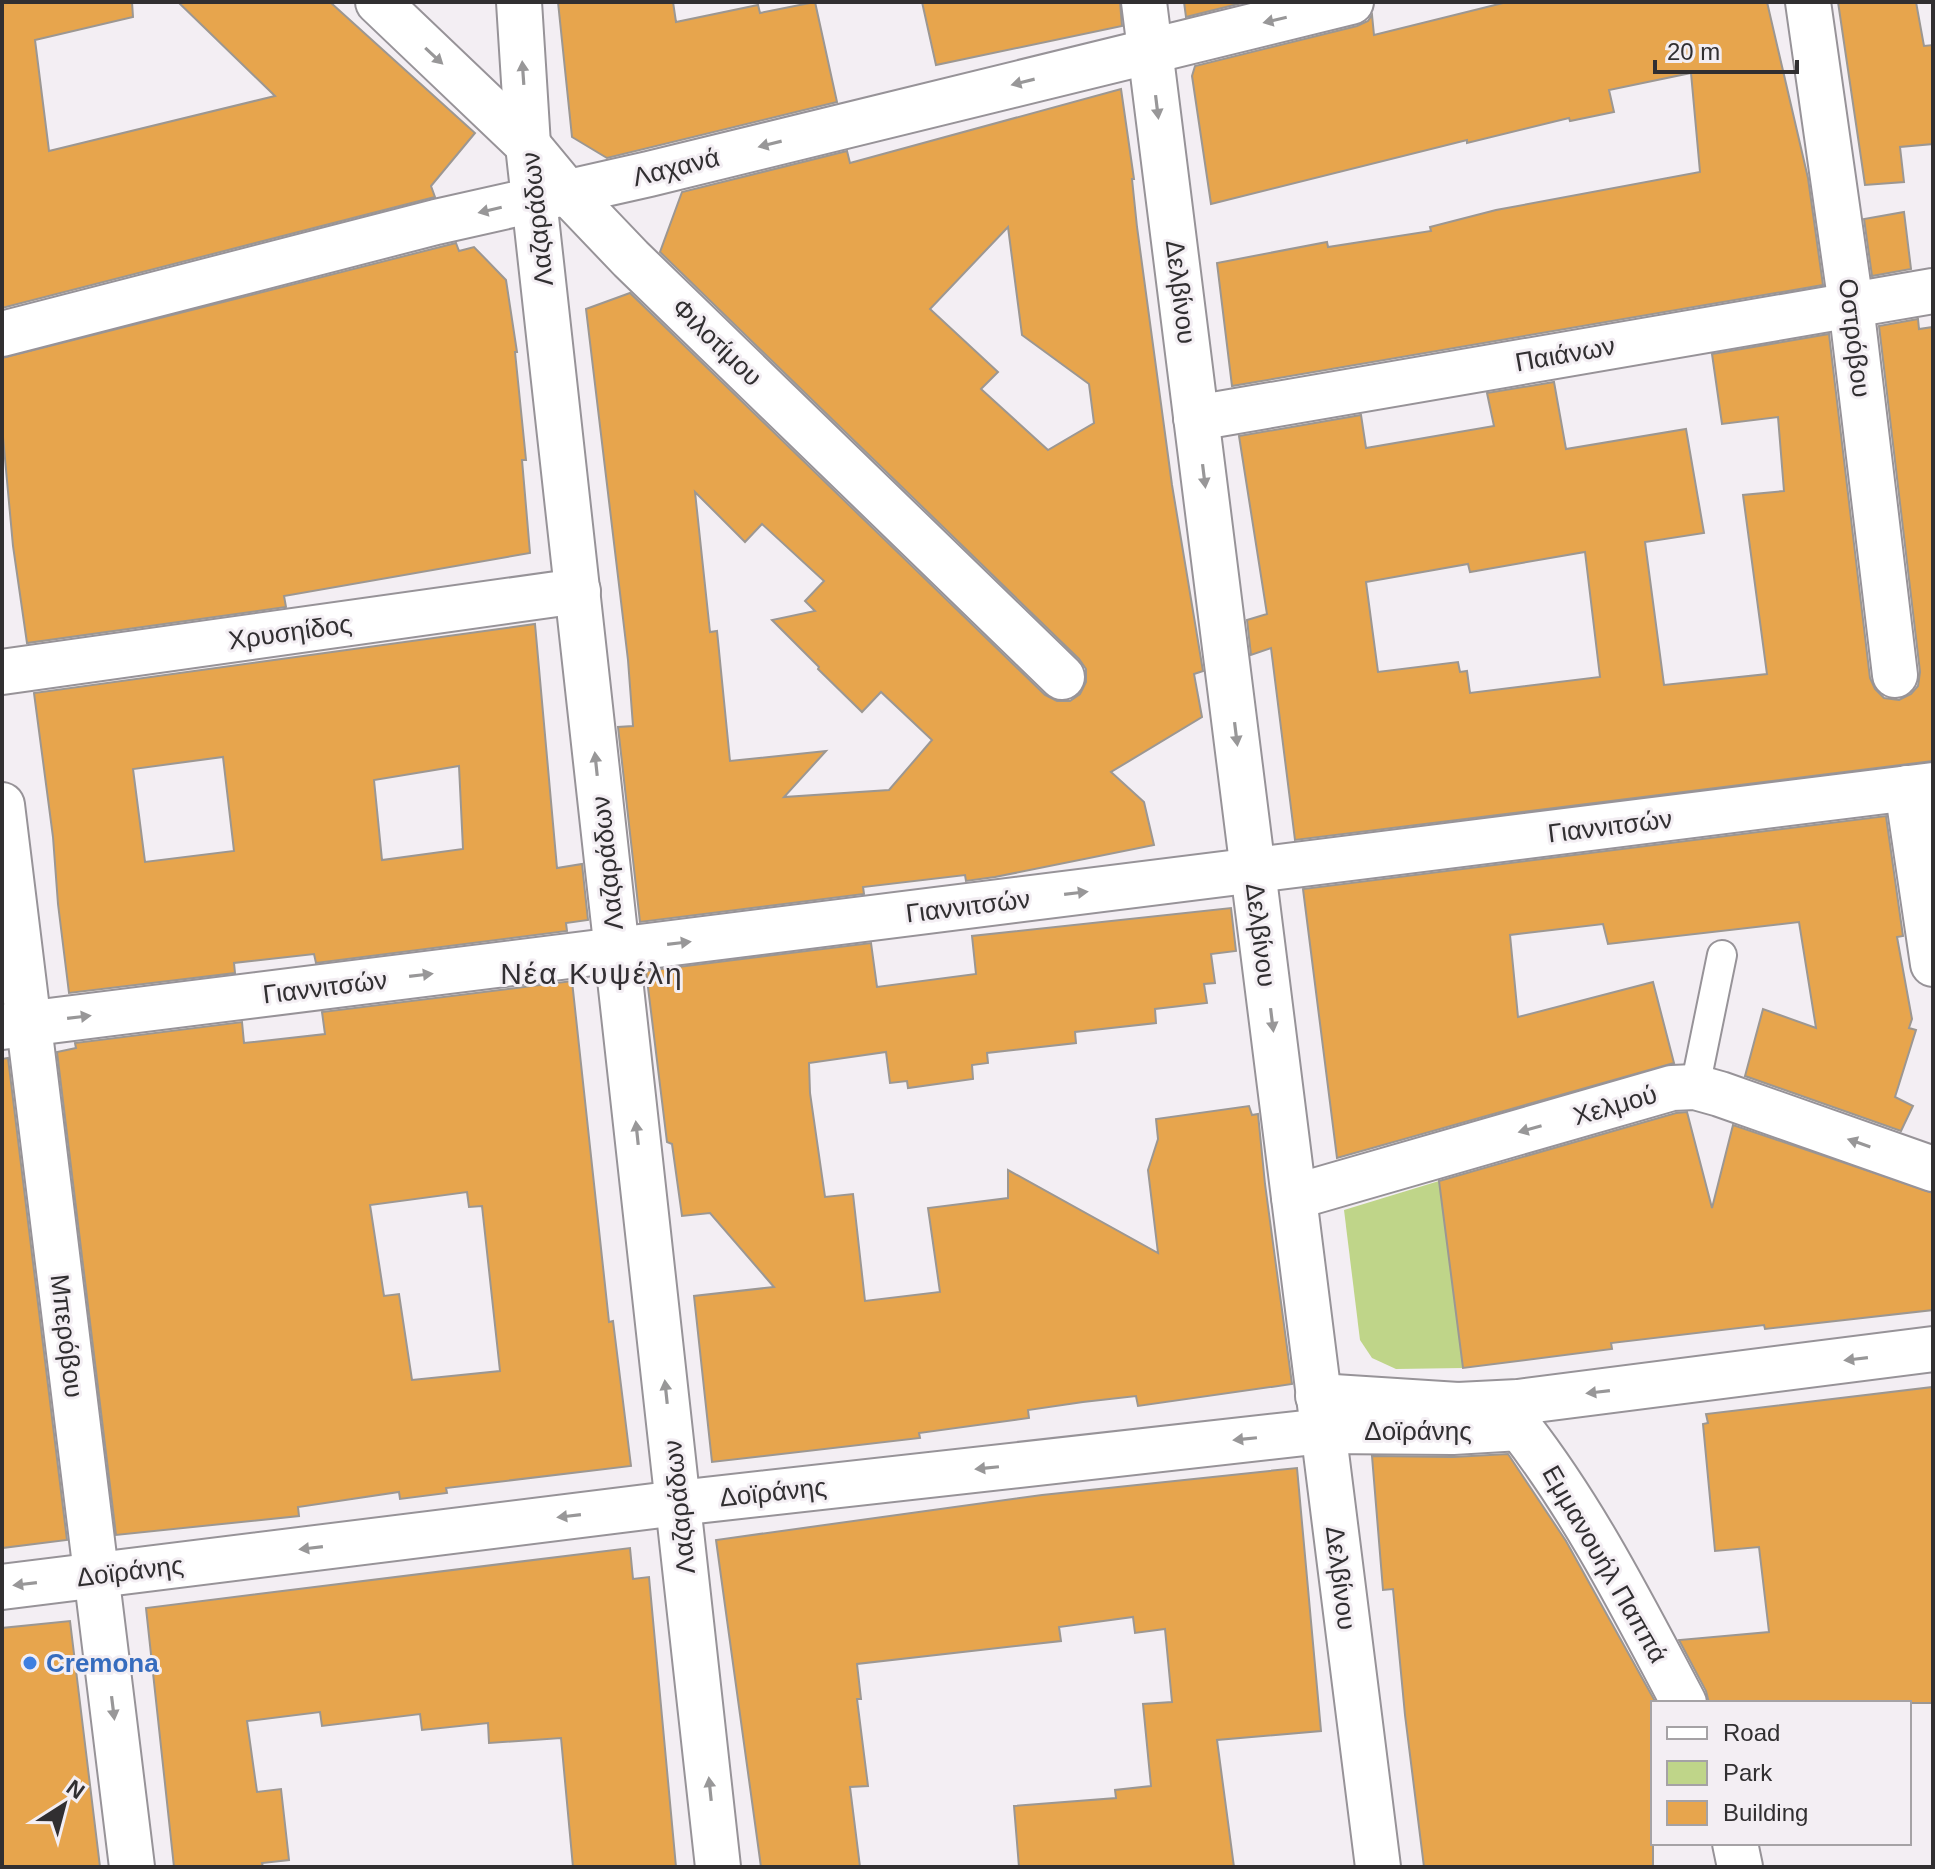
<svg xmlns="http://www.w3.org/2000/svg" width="1935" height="1869" font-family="Arial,sans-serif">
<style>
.green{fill:#bfd589}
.building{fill:#e7a54d;stroke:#9c9792;stroke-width:2;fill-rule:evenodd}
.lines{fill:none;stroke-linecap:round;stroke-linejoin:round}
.service-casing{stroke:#979398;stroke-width:32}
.minor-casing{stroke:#979398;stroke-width:48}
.service{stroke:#fff;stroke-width:28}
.minor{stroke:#fff;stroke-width:44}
.oneway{fill:#989798}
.shop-dot{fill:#3f7fe0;stroke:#f3eef3;stroke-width:3}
.labels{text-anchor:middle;stroke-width:6;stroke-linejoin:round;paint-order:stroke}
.street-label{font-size:26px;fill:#312f31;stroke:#f3eef3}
.shop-label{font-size:26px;font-weight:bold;fill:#366cbe;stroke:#f3eef3;text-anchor:start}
.quarter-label{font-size:30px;letter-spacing:2px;fill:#322f33;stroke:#f3eef3}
</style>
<rect width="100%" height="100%" fill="#f3eef3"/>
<polygon class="green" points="1439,1181 1463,1368 1396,1369 1372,1358 1360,1340 1344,1210"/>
<g class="building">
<polygon points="2,2 132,2 133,17 35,40 49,151 275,96 178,2 330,2 475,133 431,186 435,197 2,308"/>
<polygon points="558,2 673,2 676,22 758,5 760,13 815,2 837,102 607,158 572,137"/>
<polygon points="922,2 1120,2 1122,26 936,65"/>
<polygon points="1184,2 1246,2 1186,17"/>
<polygon points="1507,2 1767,2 1808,178 1823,285 1232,386 1217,263 1327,242 1328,247 1431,231 1430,227 1496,210 1700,172 1691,73 1609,90 1614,112 1570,121 1569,118 1467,143 1467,140 1211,204 1192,76 1195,66 1357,26 1368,21 1372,15 1374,35"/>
<polygon points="1838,2 1916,2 1924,46 1933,45 1933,144 1900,147 1904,182 1865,185"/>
<path d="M1121 89 1134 179H1132L1137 227 1172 485 1203 671 1194 674 1202 717 1111 772 1144 802 1154 845 995 877 966 881 965 875 863 887 864 894 640 922 618 727 633 726 628 660 586 309 630 293 1045 695 1057 701H1070L1080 694 1086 682V669L1079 659 660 252 682 192 847 151 850 163ZM1008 227 1022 335 1089 384 1094 423 1048 450 981 389 998 372 930 309ZM695 492 745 542 762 524 824 581 805 601 815 611 772 620 819 667 818 669 862 712 881 692 932 740 889 790 784 797 826 751 730 761 717 631 710 632Z"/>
<polygon points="1904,212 1911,269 1872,276 1864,219"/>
<polygon points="456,243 459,251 474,247 506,280 517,352 515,352 526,460 522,460 530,553 284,596 286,607 27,643 13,546 2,426 2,358"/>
<path d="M1918 319 1919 329 1933 327V761L1295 840 1271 648 1251 655 1247 620 1267 614 1239 436 1361 415 1366 448 1494 426 1487 393 1554 382 1566 449 1686 429 1704 533 1645 542 1664 685 1767 674 1743 495 1784 491 1778 417 1722 424 1712 354 1829 334 1870 678 1875 689 1884 698 1899 700 1911 694 1918 686 1920 672 1879 326ZM1585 552 1600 677 1470 693 1467 671 1460 672 1458 662 1378 672 1366 582 1468 564 1470 572Z"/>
<path d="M535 624 557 868 582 864 588 920 566 923 567 931 316 963 314 954 234 963 235 973 69 993 58 904 53 837 34 693ZM223 757 234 851 145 862 133 769ZM459 766 463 849 382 860 374 780Z"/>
<polygon points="1886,816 1903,936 1897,937 1912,1019 1909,1028 1916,1030 1895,1097 1913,1106 1901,1131 1745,1076 1763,1009 1816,1028 1799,922 1608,944 1603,924 1510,935 1518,1017 1653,982 1674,1063 1337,1158 1303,889"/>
<polygon points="1231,908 1236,951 1211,954 1215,983 1204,984 1207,1003 1155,1009 1156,1023 1075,1032 1076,1043 987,1053 988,1063 972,1065 973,1079 908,1088 907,1081 890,1083 886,1052 809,1063 810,1093 825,1197 853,1194 865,1301 940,1292 928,1208 1008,1198 1008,1170 1158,1253 1148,1170 1158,1139 1156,1119 1249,1106 1252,1115 1258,1114 1265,1184 1292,1384 1138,1406 1136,1396 1083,1402 1028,1410 1029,1418 919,1433 920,1438 712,1462 694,1296 774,1287 710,1213 682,1216 672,1144 667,1142 646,971 871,943 877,987 976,974 972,936"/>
<path d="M572 981 609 1322 613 1321 631 1466 446 1488 447 1493 400 1499 399 1492 298 1507 299 1516 116 1535 57 1052 76 1048 75 1043 242 1022 244 1043 325 1034 322 1012ZM467 1192 469 1207 482 1206 500 1371 412 1380 399 1294 384 1296 370 1205Z"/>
<polygon points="8,1058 67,1540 2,1548 2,1059"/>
<polygon points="1687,1112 1712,1208 1733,1125 1933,1193 1933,1310 1765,1329 1764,1325 1611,1343 1612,1349 1463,1368 1439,1181 1676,1113"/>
<polygon points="1933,1387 1933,1703 1709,1703 1706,1691 1679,1640 1769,1632 1759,1547 1715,1551 1703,1424 1708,1423 1706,1414"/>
<polygon points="1508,1454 1566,1541 1656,1703 1653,1703 1653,1867 1424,1867 1405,1715 1393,1589 1383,1590 1372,1456 1453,1457"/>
<polygon points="1297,1468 1321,1731 1217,1740 1234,1867 1019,1867 1014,1806 1116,1798 1115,1790 1151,1786 1143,1704 1172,1702 1165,1629 1135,1633 1133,1617 1059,1627 1061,1641 857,1664 861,1699 857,1699 868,1786 850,1787 860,1867 761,1867 716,1540 1042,1495"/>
<polygon points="630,1548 633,1579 649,1577 676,1867 573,1867 561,1738 489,1743 488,1723 422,1730 420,1714 322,1726 320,1712 247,1721 257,1792 281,1789 289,1860 262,1863 263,1867 174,1867 146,1608"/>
<polygon points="70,1621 100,1867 2,1867 2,1628"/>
</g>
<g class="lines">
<g class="service-casing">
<polyline id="service" points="1695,1087 1722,955"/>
</g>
<g class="minor-casing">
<g id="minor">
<polyline points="378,2 528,145 567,192 631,259 1062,677"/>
<polyline points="519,2 528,145 718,1867"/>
<polyline points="1144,2 1378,1867"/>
<polyline points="1808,2 1851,305 1895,675"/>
<polyline points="2,334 436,222 649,174 1351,2"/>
<polyline points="1196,418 1933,291"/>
<polyline points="2,672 578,591"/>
<polyline points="1907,788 1933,964"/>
<polyline points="2,805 132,1867"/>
<polyline points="2,1027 1933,785"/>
<polyline points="1294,1197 1672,1088 1695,1087 1720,1094 1933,1169"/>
<polyline points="1318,1396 1458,1405 1518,1402 1933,1349"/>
<path d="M1520 1428C1586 1513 1634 1609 1684 1703"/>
<polyline points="2,1587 678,1503 1323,1431 1453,1432 1520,1428"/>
<polyline points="1735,1843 1740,1867"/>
</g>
</g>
<use href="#service" class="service"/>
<use href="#minor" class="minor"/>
</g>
<defs><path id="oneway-solid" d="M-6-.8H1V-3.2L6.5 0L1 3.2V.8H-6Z" transform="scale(2)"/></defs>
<g class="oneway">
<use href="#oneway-solid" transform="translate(1275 20) rotate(167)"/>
<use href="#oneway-solid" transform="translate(434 56) rotate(43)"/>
<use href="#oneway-solid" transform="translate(523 73) rotate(-94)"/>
<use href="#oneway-solid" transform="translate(1023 82) rotate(166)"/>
<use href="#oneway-solid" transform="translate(1157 107) rotate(83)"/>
<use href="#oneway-solid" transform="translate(770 144) rotate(166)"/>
<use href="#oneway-solid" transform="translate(490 210) rotate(167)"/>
<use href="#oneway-solid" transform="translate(1204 476) rotate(83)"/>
<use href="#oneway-solid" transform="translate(1236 734) rotate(83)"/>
<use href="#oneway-solid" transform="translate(596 764) rotate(-96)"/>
<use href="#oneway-solid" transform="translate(1076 893) rotate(-7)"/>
<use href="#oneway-solid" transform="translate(679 943) rotate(-7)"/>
<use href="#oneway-solid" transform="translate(421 975) rotate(-7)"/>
<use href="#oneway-solid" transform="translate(79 1017) rotate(-7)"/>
<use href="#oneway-solid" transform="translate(1272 1020) rotate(83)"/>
<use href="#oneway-solid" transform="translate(1530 1129) rotate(164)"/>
<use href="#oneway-solid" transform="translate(637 1133) rotate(-96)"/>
<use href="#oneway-solid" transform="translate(1859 1143) rotate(-161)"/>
<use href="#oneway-solid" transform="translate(1856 1359) rotate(173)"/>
<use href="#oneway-solid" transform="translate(666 1392) rotate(-96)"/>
<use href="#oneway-solid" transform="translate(1598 1392) rotate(173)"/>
<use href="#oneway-solid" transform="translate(1245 1439) rotate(174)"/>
<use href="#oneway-solid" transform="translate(987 1468) rotate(174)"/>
<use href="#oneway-solid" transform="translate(569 1516) rotate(173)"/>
<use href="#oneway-solid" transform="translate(311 1548) rotate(173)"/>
<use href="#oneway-solid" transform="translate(25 1584) rotate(173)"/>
<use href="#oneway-solid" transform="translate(113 1708) rotate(83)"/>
<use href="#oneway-solid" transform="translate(710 1789) rotate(-96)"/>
</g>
<circle class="shop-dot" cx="30" cy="1663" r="8"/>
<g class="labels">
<g class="street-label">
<text transform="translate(676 167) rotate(-14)" y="9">Λαχανά</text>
<text transform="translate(537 219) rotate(-96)" y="9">Λαζαράδων</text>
<text transform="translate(1181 292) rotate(83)" y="9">Δελβίνου</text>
<text transform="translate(1855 338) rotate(83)" y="9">Οστρόβου</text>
<text transform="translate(717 342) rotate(44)" y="9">Φιλοτίμου</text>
<text transform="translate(1565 354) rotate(-10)" y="9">Παιάνων</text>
<text transform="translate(290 632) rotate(-8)" y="9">Χρυσηίδος</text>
<text transform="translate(1610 826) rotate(-7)" y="9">Γιαννιτσών</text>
<text transform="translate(607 863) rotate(-96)" y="9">Λαζαράδων</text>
<text transform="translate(968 906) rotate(-7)" y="9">Γιαννιτσών</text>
<text transform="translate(1261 935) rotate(83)" y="9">Δελβίνου</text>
<text transform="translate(325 987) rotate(-7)" y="9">Γιαννιτσών</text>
<text transform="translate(1615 1105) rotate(-16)" y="9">Χελμού</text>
<text transform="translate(67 1336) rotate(83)" y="9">Μπερόβου</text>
<text x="1418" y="1440">Δοϊράνης</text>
<text transform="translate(773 1492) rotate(-6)" y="9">Δοϊράνης</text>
<text transform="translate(679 1507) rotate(-96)" y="9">Λαζαράδων</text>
<text transform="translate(1605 1564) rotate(60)" y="9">Εμμανουήλ Παππά</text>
<text transform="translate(130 1571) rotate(-7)" y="9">Δοϊράνης</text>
<text transform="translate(1341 1578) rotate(83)" y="9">Δελβίνου</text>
</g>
<g class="shop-label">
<text x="46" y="1672">Cremona</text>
</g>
<g class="quarter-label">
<text x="592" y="984">Νέα Κυψέλη</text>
</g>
</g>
<rect width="1935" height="1869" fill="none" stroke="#312f31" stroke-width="8"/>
<rect x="1651" y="1701" width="260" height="144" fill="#f3eef3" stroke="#a5a2a5" stroke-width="2"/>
<rect x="1667" y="1727" width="40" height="12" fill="#ffffff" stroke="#a5a2a5" stroke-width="2"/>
<text x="1723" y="1741" font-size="24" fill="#312f31">Road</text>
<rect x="1667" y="1761" width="40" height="24" fill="#bfd589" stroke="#a5a2a5" stroke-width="2"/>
<text x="1723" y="1781" font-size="24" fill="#312f31">Park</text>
<rect x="1667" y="1801" width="40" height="24" fill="#e7a54d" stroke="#a5a2a5" stroke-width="2"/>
<text x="1723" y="1821" font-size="24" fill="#312f31">Building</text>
<g transform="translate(64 1805) rotate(36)" stroke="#f3eef3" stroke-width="6" paint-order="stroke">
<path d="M0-6L14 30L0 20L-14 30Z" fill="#312f31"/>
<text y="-12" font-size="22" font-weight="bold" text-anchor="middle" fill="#312f31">N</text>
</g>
<path d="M1655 60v12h142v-12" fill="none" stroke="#312f31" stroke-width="4"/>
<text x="1667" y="60" font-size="24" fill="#312f31" stroke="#f3eef3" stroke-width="6" paint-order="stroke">20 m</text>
</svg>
